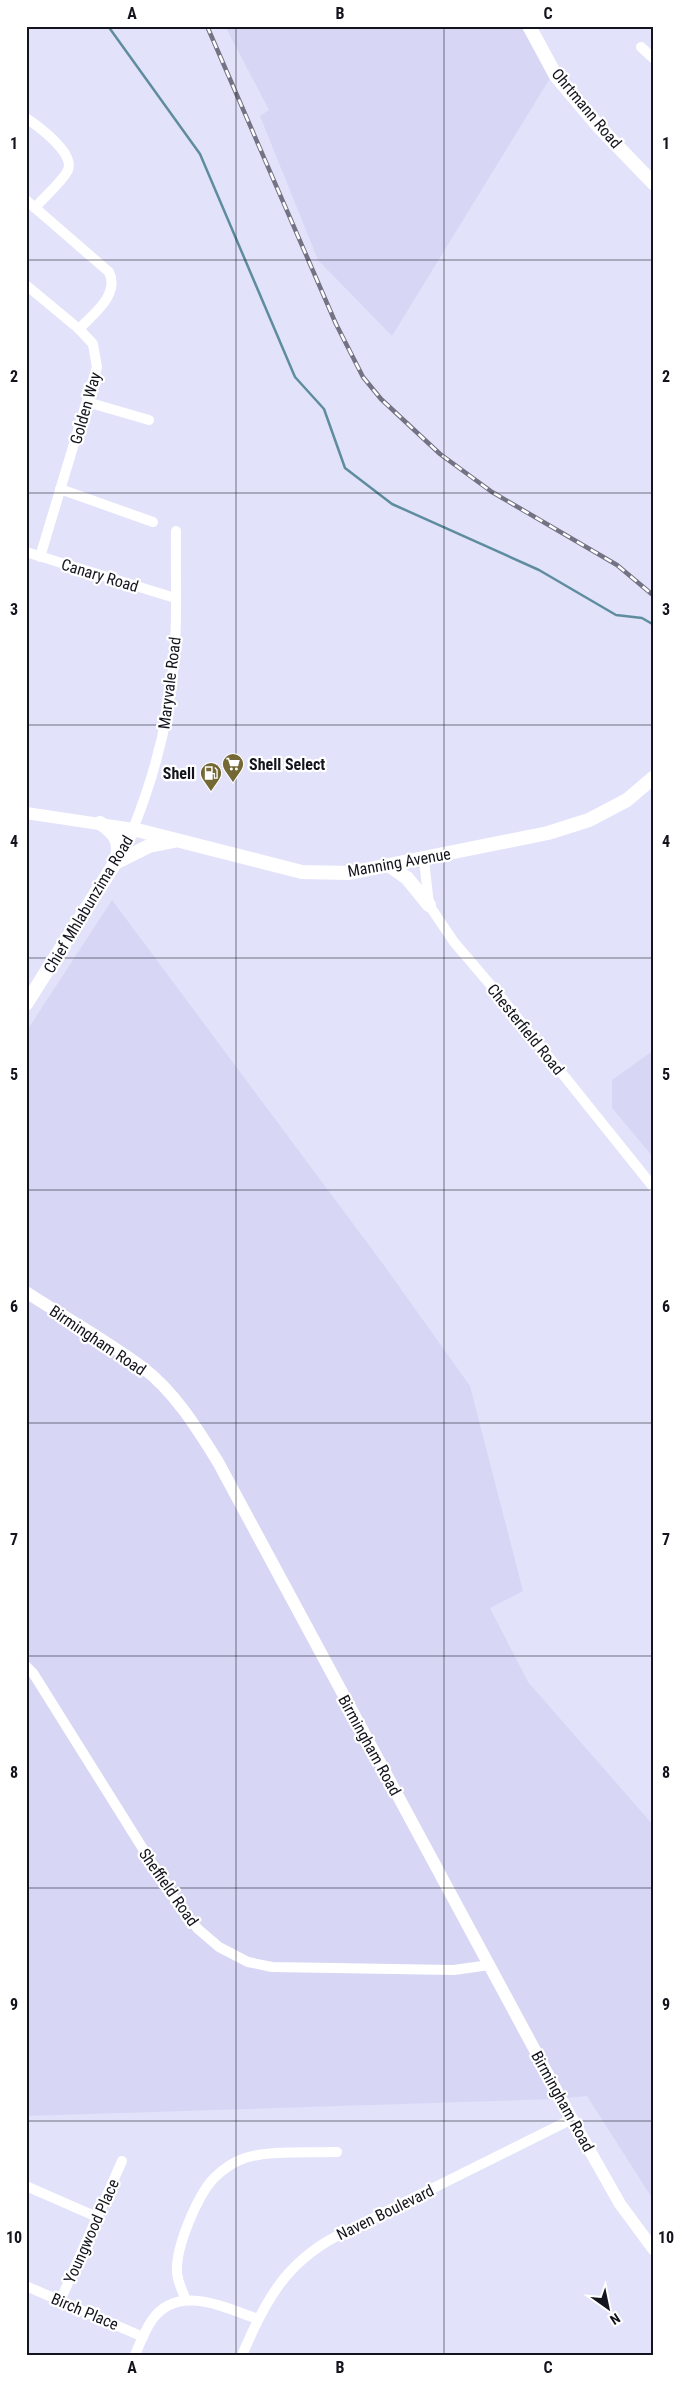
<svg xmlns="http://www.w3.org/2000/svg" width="680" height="2381" font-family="'Roboto Condensed',sans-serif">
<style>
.built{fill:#d7d6f5}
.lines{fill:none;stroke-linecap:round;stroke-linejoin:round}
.stream{stroke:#5f8d9e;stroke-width:2.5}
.minor{stroke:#fff;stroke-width:10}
.tertiary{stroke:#fff;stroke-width:12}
.secondary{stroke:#fff;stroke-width:14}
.rail-casing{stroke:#737384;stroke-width:4.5}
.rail{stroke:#fff;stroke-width:2.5;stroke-dasharray:8;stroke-linecap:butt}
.grid{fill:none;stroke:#14141e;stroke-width:1;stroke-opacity:0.55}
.labels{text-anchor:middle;stroke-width:4.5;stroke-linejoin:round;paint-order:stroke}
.street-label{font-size:16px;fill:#14141e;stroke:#fff}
.poi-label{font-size:16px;font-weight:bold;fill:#14141e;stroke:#fff;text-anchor:start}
.neatline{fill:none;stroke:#14141e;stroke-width:2}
.grid-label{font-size:16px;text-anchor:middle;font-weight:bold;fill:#14141e}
</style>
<rect width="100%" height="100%" fill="#e2e2fb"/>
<g class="built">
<polygon points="225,26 527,26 552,75 392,336 318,260 260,116 269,110"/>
<polygon points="112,900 383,1264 470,1386 523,1591 490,1608 528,1682 654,1826 654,2201 587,2096 557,2099 26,2116 26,1032"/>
<polygon points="654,1050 654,1158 612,1108 612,1080"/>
</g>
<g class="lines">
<polyline class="stream" points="108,26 200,154 295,377 324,409 345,468 392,504 539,570 616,615 642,618 654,625"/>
<g class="minor">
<polyline points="641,47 654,59"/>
<path d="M26 118C38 126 75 153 68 170 63 181 43 198 35 208"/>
<path d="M26 200 109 272C120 295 93 314 79 329"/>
<polyline points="26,285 79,329 93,344 97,367 40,557"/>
<polyline points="87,402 149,420"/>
<polyline points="60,489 153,522"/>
<polyline points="26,552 175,598"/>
<path d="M133 829C155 774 170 717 174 658 178 616 175 573 176 531"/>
<polyline points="424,860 429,905 454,942 500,996 654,1188"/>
<polyline points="26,1666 33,1673 170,1892 186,1915 198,1929 219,1947 248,1962 272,1967 454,1970 489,1965"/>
<polyline points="26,2186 97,2217"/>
<polyline points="26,2286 143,2337"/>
<path d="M186 2300C182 2290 177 2281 177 2271 176 2246 197 2197 213 2179 222 2170 233 2162 245 2158 268 2150 311 2153 337 2152"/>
<polyline points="60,2301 122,2161"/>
<path d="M135 2355C140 2343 145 2330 152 2320 178 2283 225 2308 258 2319"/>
<path d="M242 2355C265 2303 283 2265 335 2237L572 2119"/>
</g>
<g class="tertiary">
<polyline points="26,813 133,829"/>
<path d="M26 1292C64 1317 106 1340 142 1367 174 1391 197 1428 218 1462L572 2119 620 2204 654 2250"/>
</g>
<g class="secondary">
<polyline points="529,26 556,76 599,127 654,184"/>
<path d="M100 823C113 832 121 840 117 857"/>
<polyline points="115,863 149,846 174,841"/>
<polyline points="390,866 407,878 429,905"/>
<polyline points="26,1004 115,863 133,829 302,872 349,873 548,833 589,820 627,800 654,777"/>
</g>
<g class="rail-casing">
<polyline id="rail" points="207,26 336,324 363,377 381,399 440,454 492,492 617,565 654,596"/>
</g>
<use href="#rail" class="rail"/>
</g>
<path class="grid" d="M236 26V2355M444 26V2355M26 260H654M26 493H654M26 725H654M26 958H654M26 1190H654M26 1423H654M26 1656H654M26 1888H654M26 2121H654"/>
<defs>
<g id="supermarket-pin" transform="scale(1.125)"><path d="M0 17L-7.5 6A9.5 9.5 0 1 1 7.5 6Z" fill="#746835" stroke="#fff"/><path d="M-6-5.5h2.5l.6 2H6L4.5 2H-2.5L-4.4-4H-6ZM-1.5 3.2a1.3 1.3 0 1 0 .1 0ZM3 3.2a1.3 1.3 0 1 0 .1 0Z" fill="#fff"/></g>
<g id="fuel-pin" transform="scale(1.125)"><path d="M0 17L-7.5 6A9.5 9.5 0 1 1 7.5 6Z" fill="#746835" stroke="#fff"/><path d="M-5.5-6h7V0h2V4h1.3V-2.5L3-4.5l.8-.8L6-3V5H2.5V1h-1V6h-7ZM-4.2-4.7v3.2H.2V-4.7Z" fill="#fff"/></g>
</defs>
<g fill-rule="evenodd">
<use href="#supermarket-pin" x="233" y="764"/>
<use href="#fuel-pin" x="211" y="773"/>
</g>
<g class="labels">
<g class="street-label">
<text transform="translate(587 108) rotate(50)" y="6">Ohrtmann Road</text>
<text transform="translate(85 408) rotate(-74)" y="6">Golden Way</text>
<text transform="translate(100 575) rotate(17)" y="6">Canary Road</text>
<text transform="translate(169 683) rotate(-83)" y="6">Maryvale Road</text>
<text transform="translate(399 862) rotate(-10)" y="6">Manning Avenue</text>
<text transform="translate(88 904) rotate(-59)" y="6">Chief Mhlabunzima Road</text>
<text transform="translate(526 1029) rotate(51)" y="6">Chesterfield Road</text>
<text transform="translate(98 1340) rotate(34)" y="6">Birmingham Road</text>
<text transform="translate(370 1745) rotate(61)" y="6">Birmingham Road</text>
<text transform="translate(169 1887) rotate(55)" y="6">Sheffield Road</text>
<text transform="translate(563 2101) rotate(61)" y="6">Birmingham Road</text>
<text transform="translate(385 2212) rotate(-26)" y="6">Naven Boulevard</text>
<text transform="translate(91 2231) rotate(-66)" y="6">Youngwood Place</text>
<text transform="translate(85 2311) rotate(23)" y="6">Birch Place</text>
</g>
<g class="poi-label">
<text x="249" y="770">Shell Select</text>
<text x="195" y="779" text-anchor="end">Shell</text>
</g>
</g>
<rect width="680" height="2381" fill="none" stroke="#ffffff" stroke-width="55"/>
<g transform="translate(608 2308) rotate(147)" stroke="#ffffff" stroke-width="4" paint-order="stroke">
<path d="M0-4L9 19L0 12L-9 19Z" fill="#14141e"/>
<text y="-8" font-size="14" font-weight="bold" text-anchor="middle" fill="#14141e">N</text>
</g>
<rect x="28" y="28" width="624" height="2326" class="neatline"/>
<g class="grid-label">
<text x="132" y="19">A</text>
<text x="340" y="19">B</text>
<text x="548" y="19">C</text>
<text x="14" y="149">1</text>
<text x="666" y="149">1</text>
<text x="14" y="382">2</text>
<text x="666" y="382">2</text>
<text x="14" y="615">3</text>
<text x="666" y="615">3</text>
<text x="14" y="847">4</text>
<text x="666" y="847">4</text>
<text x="14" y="1080">5</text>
<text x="666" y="1080">5</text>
<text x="14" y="1312">6</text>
<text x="666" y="1312">6</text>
<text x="14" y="1545">7</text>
<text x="666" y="1545">7</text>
<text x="14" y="1778">8</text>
<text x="666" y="1778">8</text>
<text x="14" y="2010">9</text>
<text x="666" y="2010">9</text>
<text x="14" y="2243">10</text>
<text x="666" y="2243">10</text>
<text x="132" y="2373">A</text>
<text x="340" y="2373">B</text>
<text x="548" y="2373">C</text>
</g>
</svg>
